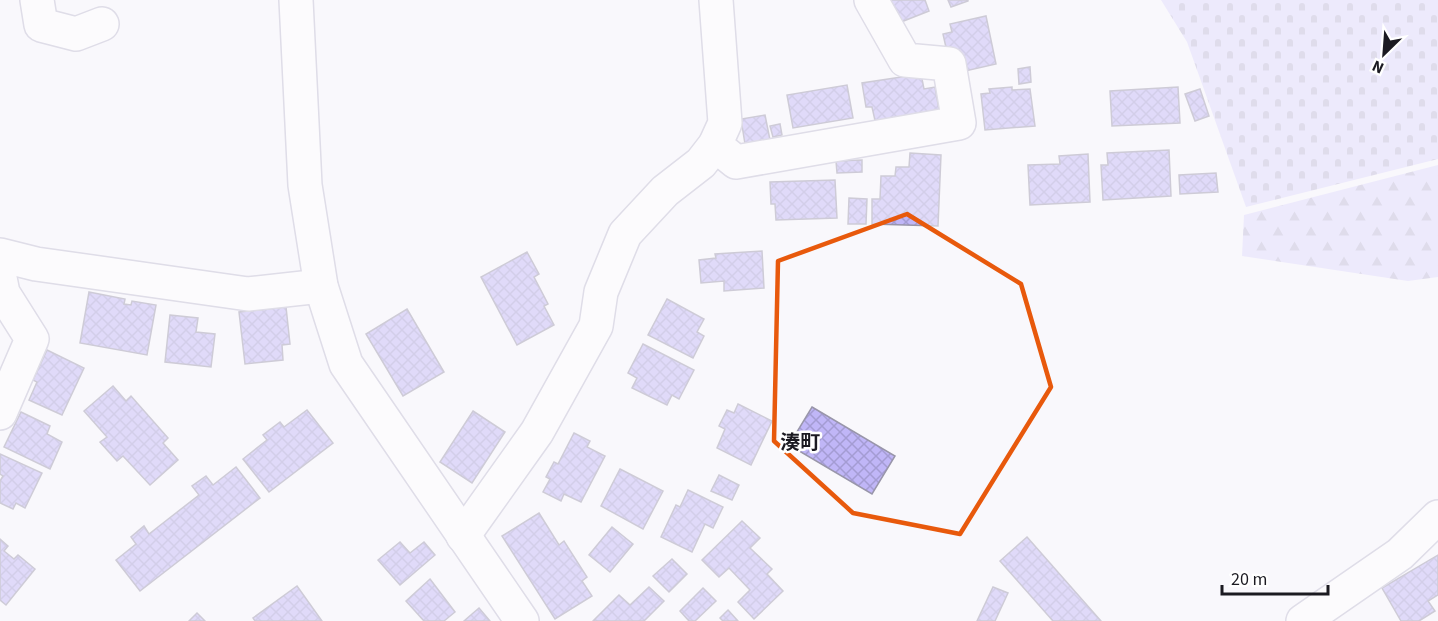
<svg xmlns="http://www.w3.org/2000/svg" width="1438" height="621" font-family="'Source Sans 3','Noto Sans JP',sans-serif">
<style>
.forest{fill:url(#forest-firs)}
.cemetery{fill:url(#cemetery-stones)}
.building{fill:url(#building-cross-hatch);stroke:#9996aa;stroke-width:1.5}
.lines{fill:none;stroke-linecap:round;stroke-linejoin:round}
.minor-casing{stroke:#bebcd0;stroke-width:36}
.minor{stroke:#fff;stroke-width:33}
.marked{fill:none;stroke:#e8590c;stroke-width:4.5;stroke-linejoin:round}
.labels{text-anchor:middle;stroke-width:5;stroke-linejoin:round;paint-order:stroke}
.quarter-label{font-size:20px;font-weight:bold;fill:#1b1a21;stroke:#fff}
</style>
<defs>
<pattern id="forest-firs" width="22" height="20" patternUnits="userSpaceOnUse" patternTransform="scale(1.5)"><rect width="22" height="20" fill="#dedafc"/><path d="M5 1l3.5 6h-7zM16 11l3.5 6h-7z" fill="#bebad8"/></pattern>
<pattern id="cemetery-stones" width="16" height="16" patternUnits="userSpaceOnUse" patternTransform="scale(1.5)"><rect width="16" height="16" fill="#dedafc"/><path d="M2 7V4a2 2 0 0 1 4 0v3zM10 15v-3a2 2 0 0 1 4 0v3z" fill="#bebad8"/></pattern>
<pattern id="building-cross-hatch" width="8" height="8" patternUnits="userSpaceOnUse" patternTransform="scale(1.5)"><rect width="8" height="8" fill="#c0b6f7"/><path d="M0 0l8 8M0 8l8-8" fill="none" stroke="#a49cd3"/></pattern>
</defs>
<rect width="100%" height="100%" fill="#f9f8fc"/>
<polygon class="forest" points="1438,165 1438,277 1408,281 1242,256 1244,215"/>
<polygon class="cemetery" points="1161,0 1438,0 1438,159 1246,207 1187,42"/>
<g class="building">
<polygon points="881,0 925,0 929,11 896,24"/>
<polygon points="948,0 968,0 968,1 951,7"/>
<polygon points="986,16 996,64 961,72 947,52 943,34 952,32 950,24"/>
<polygon points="1030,67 1031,82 1019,84 1018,69"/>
<polygon points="921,74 924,89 935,87 940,115 876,125 872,107 866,107 862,83"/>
<polygon points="847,85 853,118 793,128 787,95"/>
<polygon points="1012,87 1012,90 1030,89 1035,126 985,130 981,94 990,93 989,89"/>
<polygon points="1178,87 1180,123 1112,126 1110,91"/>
<polygon points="1200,89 1209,116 1195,121 1185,94"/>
<polygon points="765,115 770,140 745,144 741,119"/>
<polygon points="780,124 782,135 773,137 770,126"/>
<polygon points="1169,150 1171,196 1103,200 1101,165 1108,165 1107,153"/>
<polygon points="910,153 941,155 938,226 872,224 872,199 880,199 881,176 895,176 896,167 909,167"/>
<polygon points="1088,154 1090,202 1030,205 1028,165 1060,164 1059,156"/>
<polygon points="862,160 862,172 837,173 836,161"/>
<polygon points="1216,173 1218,192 1180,194 1179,175"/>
<polygon points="835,180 837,218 776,220 775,204 771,204 770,182"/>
<polygon points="849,198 867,199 866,224 848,224"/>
<polygon points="762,251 764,288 724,291 724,281 701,283 699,260 716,258 715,254"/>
<polygon points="527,252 539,274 534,277 548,304 544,306 554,325 517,345 481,277"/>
<polygon points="89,292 125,299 124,304 131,305 132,301 156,305 147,355 80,343"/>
<polygon points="667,299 704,319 697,332 704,336 693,358 648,335"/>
<polygon points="286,307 290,344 282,345 283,360 245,364 239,312"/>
<polygon points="407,309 444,372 403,396 366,334"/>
<polygon points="170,315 198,318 196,332 215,334 211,367 165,362"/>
<polygon points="643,344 694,370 679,399 672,395 667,405 632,388 637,378 628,373"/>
<polygon points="47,350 84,368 62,415 29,400 37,382 33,380"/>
<polygon points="113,386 126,401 131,396 168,438 163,443 178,460 150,485 123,456 117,461 100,442 107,437 84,411"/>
<polygon points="738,404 772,421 751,465 717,448 725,429 719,426 727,410 734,413"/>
<polygon points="812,407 895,456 872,494 789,445"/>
<polygon points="307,410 333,443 269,492 243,459 267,440 263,435 280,422 284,427"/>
<polygon points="473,411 505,432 472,483 440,462"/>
<polygon points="21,412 50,426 47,434 62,442 50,469 4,447"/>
<polygon points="574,433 590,441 587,447 605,456 581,502 564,494 561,501 543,492 550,479 546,477 554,462 558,464"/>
<polygon points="0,454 42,473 25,508 16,503 13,509 0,503 0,481 3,476 0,474"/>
<polygon points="236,467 260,498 140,591 116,560 136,544 131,537 144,526 149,534 199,495 192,486 206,476 213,485"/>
<polygon points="620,469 663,491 643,529 601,506"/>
<polygon points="719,475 739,485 732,500 711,491"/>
<polygon points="688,490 723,507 713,528 705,524 692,552 661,537 676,505 680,507"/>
<polygon points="539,513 559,545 564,541 587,577 582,581 592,596 555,619 502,536"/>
<polygon points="742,521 760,538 750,548 772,569 767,574 783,591 754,619 738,602 750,590 729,568 719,577 702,560"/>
<polygon points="612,527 633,544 610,572 589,555"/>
<polygon points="1027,537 1101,621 1053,621 1000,561"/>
<polygon points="0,539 8,546 4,551 14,559 18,555 35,569 6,605 0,600"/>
<polygon points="400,542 410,553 424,542 435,555 400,585 378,560"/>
<polygon points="1438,555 1438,595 1428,601 1435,611 1419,621 1401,621 1382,588"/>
<polygon points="672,559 687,574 669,592 653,576"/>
<polygon points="430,579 455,612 444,621 424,621 406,601"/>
<polygon points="297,586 322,621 255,621 253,618"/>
<polygon points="649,587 664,601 644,621 593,621 619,595 630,605"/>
<polygon points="993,587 1008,593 995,621 977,621"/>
<polygon points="703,588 716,601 695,621 689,621 680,611"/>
<polygon points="479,608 490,621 464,621 472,614"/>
<polygon points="728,610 738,621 723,621 720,618"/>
<polygon points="197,613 205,621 189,621"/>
</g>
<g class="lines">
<g class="minor-casing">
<g id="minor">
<polyline points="37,0 41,25 76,34 102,24"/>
<polyline points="296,0 305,185 321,286 346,364 522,621"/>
<polyline points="715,145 736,162 959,123 949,64 905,60 871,0"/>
<polyline points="0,255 36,264 248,294 321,286"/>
<polyline points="0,278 3,293 32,339 0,413"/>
<polyline points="463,536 537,432 596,326 601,292 625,234 665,191 701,163 715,145 725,123 716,0"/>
<polyline points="1303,621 1400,554 1438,517"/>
</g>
</g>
<use href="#minor" class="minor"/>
</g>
<path d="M0 0H1438V621H0ZM907 214 1021 284 1051 387 960 534 853 513 774 441 778 261Z" fill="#f9f8fc" fill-opacity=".55" fill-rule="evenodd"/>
<path class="marked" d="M907 214 1021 284 1051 387 960 534 853 513 774 441 778 261Z"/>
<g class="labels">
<g class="quarter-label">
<text x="800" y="449">湊町</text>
</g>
</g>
<g transform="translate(1384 54) rotate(205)" stroke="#ffffff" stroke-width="4.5" paint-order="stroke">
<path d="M0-4.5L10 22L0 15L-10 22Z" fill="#1b1a21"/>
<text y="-9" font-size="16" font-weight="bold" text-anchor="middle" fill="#1b1a21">N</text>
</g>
<path d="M1222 585v9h106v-9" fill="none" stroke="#1b1a21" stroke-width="3"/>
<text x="1231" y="585" font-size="18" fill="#1b1a21" stroke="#ffffff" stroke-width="4.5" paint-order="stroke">20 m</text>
</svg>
